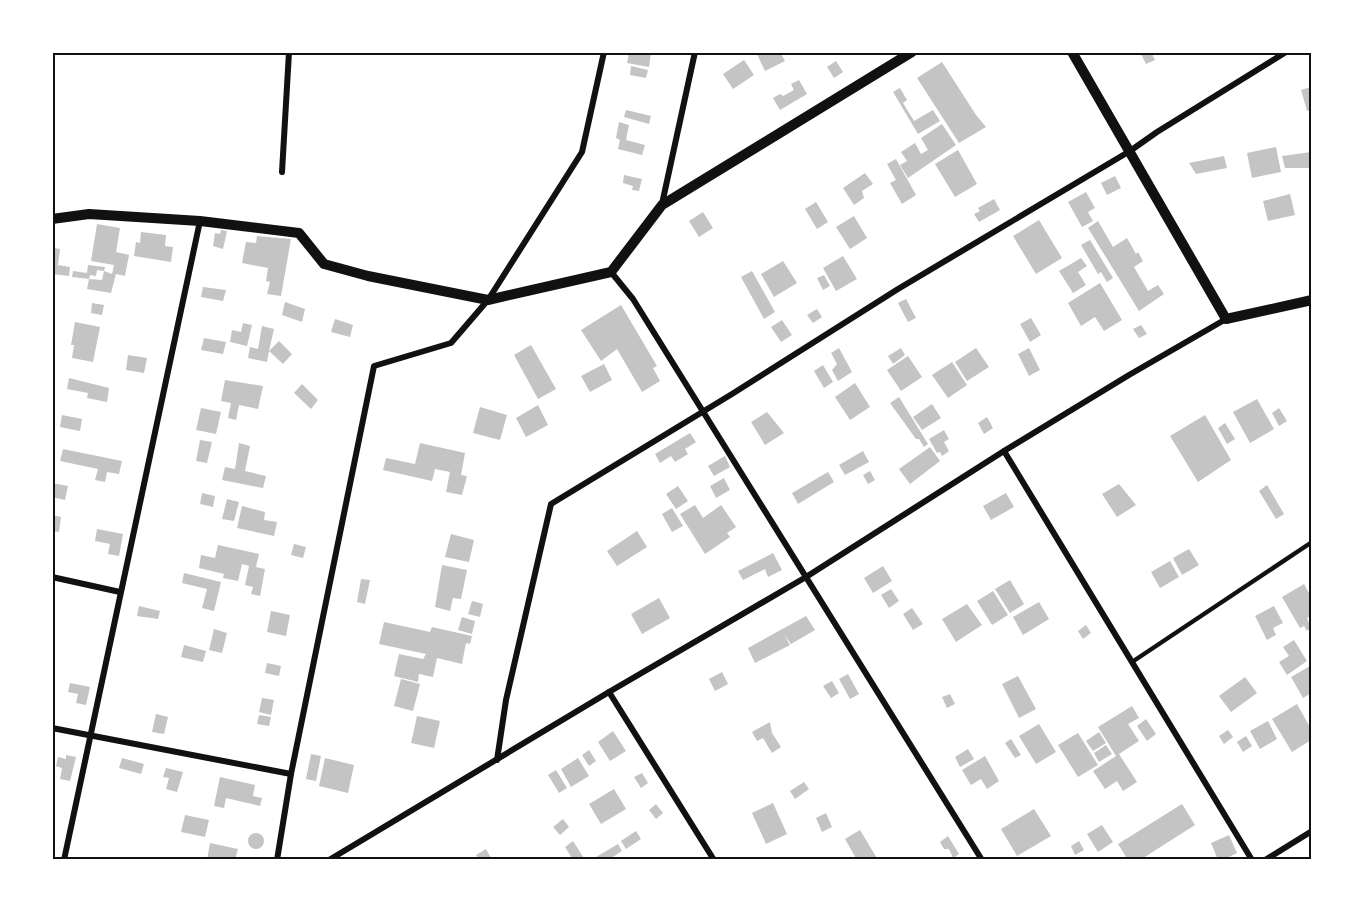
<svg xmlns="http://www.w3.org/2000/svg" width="1364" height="912" font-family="Figtree,sans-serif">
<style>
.building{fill:#c4c4c4}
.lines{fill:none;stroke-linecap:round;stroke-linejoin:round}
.service{stroke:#111;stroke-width:4.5}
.minor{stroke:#111;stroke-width:6}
.tertiary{stroke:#111;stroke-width:10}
.neatline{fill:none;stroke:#111;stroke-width:2}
</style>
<rect width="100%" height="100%" fill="#fff"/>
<g class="building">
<polygon points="629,52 651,52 649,67 627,63"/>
<polygon points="756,52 780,52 785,61 765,71"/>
<polygon points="1140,52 1151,52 1155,60 1146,64"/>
<polygon points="744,60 754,75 733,89 723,74"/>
<polygon points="836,61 843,72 834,78 827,67"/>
<polygon points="942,62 976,115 986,127 959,143 917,78"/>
<polygon points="631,66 648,70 646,78 630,75"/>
<polygon points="799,80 807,94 780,110 773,98 780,94 783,96 794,90 791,84"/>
<polygon points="1311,87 1311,110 1307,111 1301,90"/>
<polygon points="900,88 907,100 903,103 914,121 933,110 940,121 918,134 893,92"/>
<polygon points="626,110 651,116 649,124 624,117"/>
<polygon points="619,122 629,125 626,140 645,145 642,155 618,149 620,140 616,138"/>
<polygon points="942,124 956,145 908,178 900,165 907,161 901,152 915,143 921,154 928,150 921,138"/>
<polygon points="1276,147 1281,172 1252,178 1247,153"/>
<polygon points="958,150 977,184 955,197 935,164"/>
<polygon points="1311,152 1311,168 1285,168 1282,156"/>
<polygon points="1224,156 1227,168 1196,174 1189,163"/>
<polygon points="896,159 916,195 902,204 890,183 896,180 887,164"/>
<polygon points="865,173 873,184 862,191 864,198 854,205 843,188"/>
<polygon points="624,175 642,179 639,191 632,190 633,186 623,183"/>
<polygon points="1115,176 1121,188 1107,195 1101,183"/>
<polygon points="1086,192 1095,208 1088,212 1093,221 1082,227 1068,202"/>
<polygon points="1290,194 1295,215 1268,221 1263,201"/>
<polygon points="994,199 1000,210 979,222 974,214 980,211 978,208"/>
<polygon points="816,202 828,222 817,229 805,209"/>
<polygon points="703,212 713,228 699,237 689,221"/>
<polygon points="854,216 867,238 850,249 836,227"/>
<polygon points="1039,220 1062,258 1036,274 1013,236"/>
<polygon points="1098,221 1113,247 1127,238 1136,254 1138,252 1143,261 1134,267 1148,291 1158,285 1164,294 1139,311 1088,228"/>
<polygon points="97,224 120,228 116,252 129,255 125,276 116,274 111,293 87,289 89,279 72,277 73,271 87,273 88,265 105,267 104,271 97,270 96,276 90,275 89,279 102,280 104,271 112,274 114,265 91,261"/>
<polygon points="221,230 227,231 223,249 213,246 215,233 220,234"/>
<polygon points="141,232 166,235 165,246 173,247 171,262 134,256 136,242 140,243"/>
<polygon points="257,236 291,239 281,296 267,294 270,282 266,281 268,268 242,263 246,242 256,243"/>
<polygon points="1090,240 1113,278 1107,282 1101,272 1098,274 1081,245"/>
<polygon points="53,248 60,249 58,265 70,267 69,276 52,274"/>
<polygon points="843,256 857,279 836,291 823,268"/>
<polygon points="1081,258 1087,266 1078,272 1086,285 1073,293 1059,271"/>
<polygon points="783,261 797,283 774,297 761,274"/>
<polygon points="752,271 775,312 764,319 741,277"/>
<polygon points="824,275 830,286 823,290 817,278"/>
<polygon points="1100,283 1122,320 1104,331 1095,317 1081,326 1068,303"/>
<polygon points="203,287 226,290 223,301 201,297"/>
<polygon points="906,299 916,318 908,322 898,303"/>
<polygon points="285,302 305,309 302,322 282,315"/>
<polygon points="92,303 104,305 102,315 91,313"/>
<polygon points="621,305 657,366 653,368 660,381 642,392 617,349 601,361 581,330"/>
<polygon points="817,309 822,317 813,323 807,315"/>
<polygon points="1031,318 1041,335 1030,342 1020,324"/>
<polygon points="335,319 353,325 350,337 331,332"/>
<polygon points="782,320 792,335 781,342 771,327"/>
<polygon points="75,322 100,327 93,362 72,358 74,345 71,345"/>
<polygon points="243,323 252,325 247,346 230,342 232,330 241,332"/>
<polygon points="1141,325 1147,334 1139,338 1133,329"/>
<polygon points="262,326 274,329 269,351 279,341 292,354 283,364 269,351 267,362 248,358 250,347 258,349"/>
<polygon points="204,338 226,342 223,354 201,350"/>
<polygon points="531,345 556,389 538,399 514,355"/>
<polygon points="839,348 852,372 838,381 832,370 837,364 831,353"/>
<polygon points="901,348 905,355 893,364 888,356"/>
<polygon points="976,348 989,367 967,381 955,362"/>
<polygon points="1029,348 1040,370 1029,376 1018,354"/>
<polygon points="128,355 147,358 144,373 126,370"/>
<polygon points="908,356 922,377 901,391 887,370"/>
<polygon points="952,362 967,385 948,398 932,375"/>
<polygon points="604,364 612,380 590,392 581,376"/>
<polygon points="823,365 833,382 824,388 814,371"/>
<polygon points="69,378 109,388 107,402 87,398 88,393 67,389"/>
<polygon points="225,380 263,386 258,409 239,405 236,420 228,418 231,403 221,401"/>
<polygon points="855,383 870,407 850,420 835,397"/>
<polygon points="302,384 318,400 311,409 294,393"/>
<polygon points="899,397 928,444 924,447 919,439 916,439 890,403"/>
<polygon points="1257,399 1274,429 1250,443 1233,412"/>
<polygon points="932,404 941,418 922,430 913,417"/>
<polygon points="538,405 548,425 526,437 516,418"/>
<polygon points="480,407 507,415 500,440 473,433"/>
<polygon points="201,408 221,412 216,434 196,430"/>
<polygon points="1279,408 1287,421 1279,426 1272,413"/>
<polygon points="767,412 784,433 765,445 751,422"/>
<polygon points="62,415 82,419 80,431 60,427"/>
<polygon points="1205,415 1231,460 1198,482 1170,436"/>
<polygon points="987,417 993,428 984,434 978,423"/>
<polygon points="1225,423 1235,439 1227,444 1218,428"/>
<polygon points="944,430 949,439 944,442 949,451 942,456 940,452 937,453 929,439"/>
<polygon points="690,433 696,442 685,449 688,454 675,462 671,456 660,463 655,454"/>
<polygon points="200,440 212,442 207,463 196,461"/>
<polygon points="239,443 250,446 245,471 266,476 263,488 222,480 225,467 235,469"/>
<polygon points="420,443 465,453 461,475 467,476 462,495 446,492 450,472 435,469 432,481 383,470 386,458 415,464"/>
<polygon points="930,447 940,461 910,484 899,469"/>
<polygon points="63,449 122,461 119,474 107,472 105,482 95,480 98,469 60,461"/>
<polygon points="863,451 869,462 845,475 839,465"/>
<polygon points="725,456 730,467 714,476 708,466"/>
<polygon points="870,471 875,480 868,484 863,475"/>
<polygon points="828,472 834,482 798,504 792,493"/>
<polygon points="724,478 730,490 716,498 710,486"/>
<polygon points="52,483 68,486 65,500 52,497"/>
<polygon points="1119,484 1136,505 1117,517 1102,494"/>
<polygon points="1267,485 1284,514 1276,519 1259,491"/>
<polygon points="678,486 688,501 676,509 666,494"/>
<polygon points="202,493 215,496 213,507 200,504"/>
<polygon points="1006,493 1014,507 991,520 983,506"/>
<polygon points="227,499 239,502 234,521 222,519"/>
<polygon points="695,505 703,518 721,505 736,527 727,533 730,537 705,554 680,514"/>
<polygon points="242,506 265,512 264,520 277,522 274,536 237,528"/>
<polygon points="672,508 683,526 672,532 662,514"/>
<polygon points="52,515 61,517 59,532 52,531"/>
<polygon points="97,529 123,534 119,556 108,554 110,544 95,541"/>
<polygon points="637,531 647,547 617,566 607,551"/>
<polygon points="451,534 474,540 469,562 445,557"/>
<polygon points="294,544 306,547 303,558 291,555"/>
<polygon points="218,545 259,554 256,567 265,569 260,596 251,594 253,587 245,585 249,566 242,564 238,581 223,578 224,574 199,568 201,555 215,558"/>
<polygon points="1189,549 1199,565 1182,575 1173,558"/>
<polygon points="773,553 782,570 768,577 765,569 743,580 738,571"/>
<polygon points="1170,561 1179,577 1160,588 1151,572"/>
<polygon points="442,565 467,570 461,599 453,598 450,611 435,607"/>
<polygon points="883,566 892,581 873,593 864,578"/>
<polygon points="184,573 221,582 214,611 202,608 207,589 182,583"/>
<polygon points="361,579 370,580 365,604 357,602"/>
<polygon points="1010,580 1024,604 1010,613 995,589"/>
<polygon points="1304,584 1311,597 1311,616 1307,618 1311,628 1307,631 1304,626 1300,628 1282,597"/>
<polygon points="891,589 899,601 889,608 881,595"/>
<polygon points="993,591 1008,615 992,625 977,601"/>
<polygon points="659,598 670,618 642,634 631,614"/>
<polygon points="472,601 483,604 480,617 468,614"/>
<polygon points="1039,602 1049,619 1023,635 1013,617"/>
<polygon points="967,604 982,625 956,642 942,619"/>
<polygon points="139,606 160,611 158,619 137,616"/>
<polygon points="1274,606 1283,623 1273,628 1276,635 1267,640 1255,616"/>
<polygon points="912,608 923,624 913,630 903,614"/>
<polygon points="271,611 290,615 286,636 267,632"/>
<polygon points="806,616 815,630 791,644 784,634 790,645 755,663 748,648"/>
<polygon points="462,617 475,621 472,634 458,630"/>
<polygon points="384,622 430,632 432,627 472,636 470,644 466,643 462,664 437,658 433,677 419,674 418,682 394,676 399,654 423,659 426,654 379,644"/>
<polygon points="1086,625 1091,633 1083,639 1078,631"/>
<polygon points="214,629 227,633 222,653 209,650"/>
<polygon points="1294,640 1307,661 1287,675 1279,662 1289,656 1283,647"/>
<polygon points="184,645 206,651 203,662 181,657"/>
<polygon points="267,663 281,666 279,676 265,673"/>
<polygon points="1310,666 1311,693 1303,698 1291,677"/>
<polygon points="722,672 728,684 715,691 709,679"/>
<polygon points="848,674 859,694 850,699 839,679"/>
<polygon points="1018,676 1036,709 1019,718 1002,684"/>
<polygon points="1245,677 1257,693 1231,712 1219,696"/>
<polygon points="401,679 420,684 413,711 394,706"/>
<polygon points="832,681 839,693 831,698 823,686"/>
<polygon points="70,683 90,687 86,705 76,703 78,694 68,692"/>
<polygon points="950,694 955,704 947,708 942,697"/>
<polygon points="262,698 274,700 271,715 259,712"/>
<polygon points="1297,704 1311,729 1311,740 1292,752 1272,719"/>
<polygon points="1132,706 1139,718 1128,724 1139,741 1119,754 1137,782 1123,791 1117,781 1105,789 1093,771 1116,756 1098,727"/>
<polygon points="156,714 168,717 164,734 152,732"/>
<polygon points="259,715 271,717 269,726 257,724"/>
<polygon points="417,716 440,721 434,748 411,743"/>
<polygon points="1146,719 1156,734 1147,741 1137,726"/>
<polygon points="1268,721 1277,739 1260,749 1250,731"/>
<polygon points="770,722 772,733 781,747 772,753 763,738 757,741 752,732"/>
<polygon points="1039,724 1056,752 1036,764 1019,736"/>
<polygon points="1228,730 1233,737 1224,744 1219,736"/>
<polygon points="613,731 626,751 610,761 598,742"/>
<polygon points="1099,732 1106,743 1093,751 1086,741"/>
<polygon points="1078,733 1098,765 1078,777 1058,745"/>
<polygon points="1246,736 1252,746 1243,752 1237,742"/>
<polygon points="1011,739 1021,755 1015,758 1005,743"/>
<polygon points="1106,745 1112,754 1099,762 1094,753"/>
<polygon points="968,749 974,759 960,767 955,757"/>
<polygon points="589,750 596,761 589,766 582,755"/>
<polygon points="311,754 321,756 316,781 306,779"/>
<polygon points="66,755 76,757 70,781 60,779 62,768 56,766 58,757 66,759"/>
<polygon points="985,756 999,781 987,789 981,779 971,785 962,770"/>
<polygon points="122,758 144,764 141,774 119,768"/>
<polygon points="325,758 354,765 348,793 319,786"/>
<polygon points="578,758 589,776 571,787 561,769"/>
<polygon points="166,768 183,772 177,792 166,789 169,778 163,777"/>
<polygon points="556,770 567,788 559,793 548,775"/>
<polygon points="642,773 648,783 641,788 634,777"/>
<polygon points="220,777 255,785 253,796 262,798 260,806 226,798 224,808 214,806"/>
<polygon points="804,782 809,789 795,799 790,791"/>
<polygon points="614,789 626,809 601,824 589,804"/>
<polygon points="773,803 787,834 766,844 752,813"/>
<polygon points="656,804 663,813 656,819 649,810"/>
<polygon points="1182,804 1195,825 1140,860 1128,860 1118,844"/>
<polygon points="1034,809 1051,836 1017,856 1001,829"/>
<polygon points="826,813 832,827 822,832 816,818"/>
<polygon points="185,815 209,820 205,837 181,832"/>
<polygon points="563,819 569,827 560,835 553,827"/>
<polygon points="1102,825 1113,842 1098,852 1087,834"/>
<polygon points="860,830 878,860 857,860 845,839"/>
<polygon points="636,831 641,839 626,849 621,841"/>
<circle cx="256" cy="841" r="8"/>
<polygon points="1229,835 1237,853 1223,860 1218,860 1211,843"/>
<polygon points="948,836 959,854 953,858 949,849 944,849 940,842"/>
<polygon points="573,841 585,860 573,860 565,847"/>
<polygon points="1079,841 1084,850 1075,855 1071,846"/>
<polygon points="210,843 238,849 235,860 207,860"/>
<polygon points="618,844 622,851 608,860 591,860"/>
<polygon points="486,849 492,860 479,860 476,855"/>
</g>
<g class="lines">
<polyline class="service" points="1132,662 1312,542"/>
<g class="minor">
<polyline points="282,172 289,52"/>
<polyline points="662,204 695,52"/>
<polyline points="611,272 633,299 982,860"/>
<polyline points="1004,451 1252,860"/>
<polyline points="52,577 120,592"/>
<polyline points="609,692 714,860"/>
<polyline points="52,728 291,774"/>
<polyline points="497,760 506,700 551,504 732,394 898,289 1130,151 1157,132 1286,52"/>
<polyline points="64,860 200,221"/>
<polyline points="277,860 291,774 374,366 451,343 488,300 582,152 604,52"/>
<polyline points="329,860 609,692 806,577 1004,451 1129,375 1226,319"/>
<polyline points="1265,860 1312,831"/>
</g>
<g class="tertiary">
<polyline points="1072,52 1226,319 1312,300"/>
<polyline points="52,219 89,214 200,221 299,233 324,264 368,276 488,300 611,272 662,205 912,52"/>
</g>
</g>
<rect width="1364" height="912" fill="none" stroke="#ffffff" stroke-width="108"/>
<rect x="54" y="54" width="1256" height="804" class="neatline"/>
</svg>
